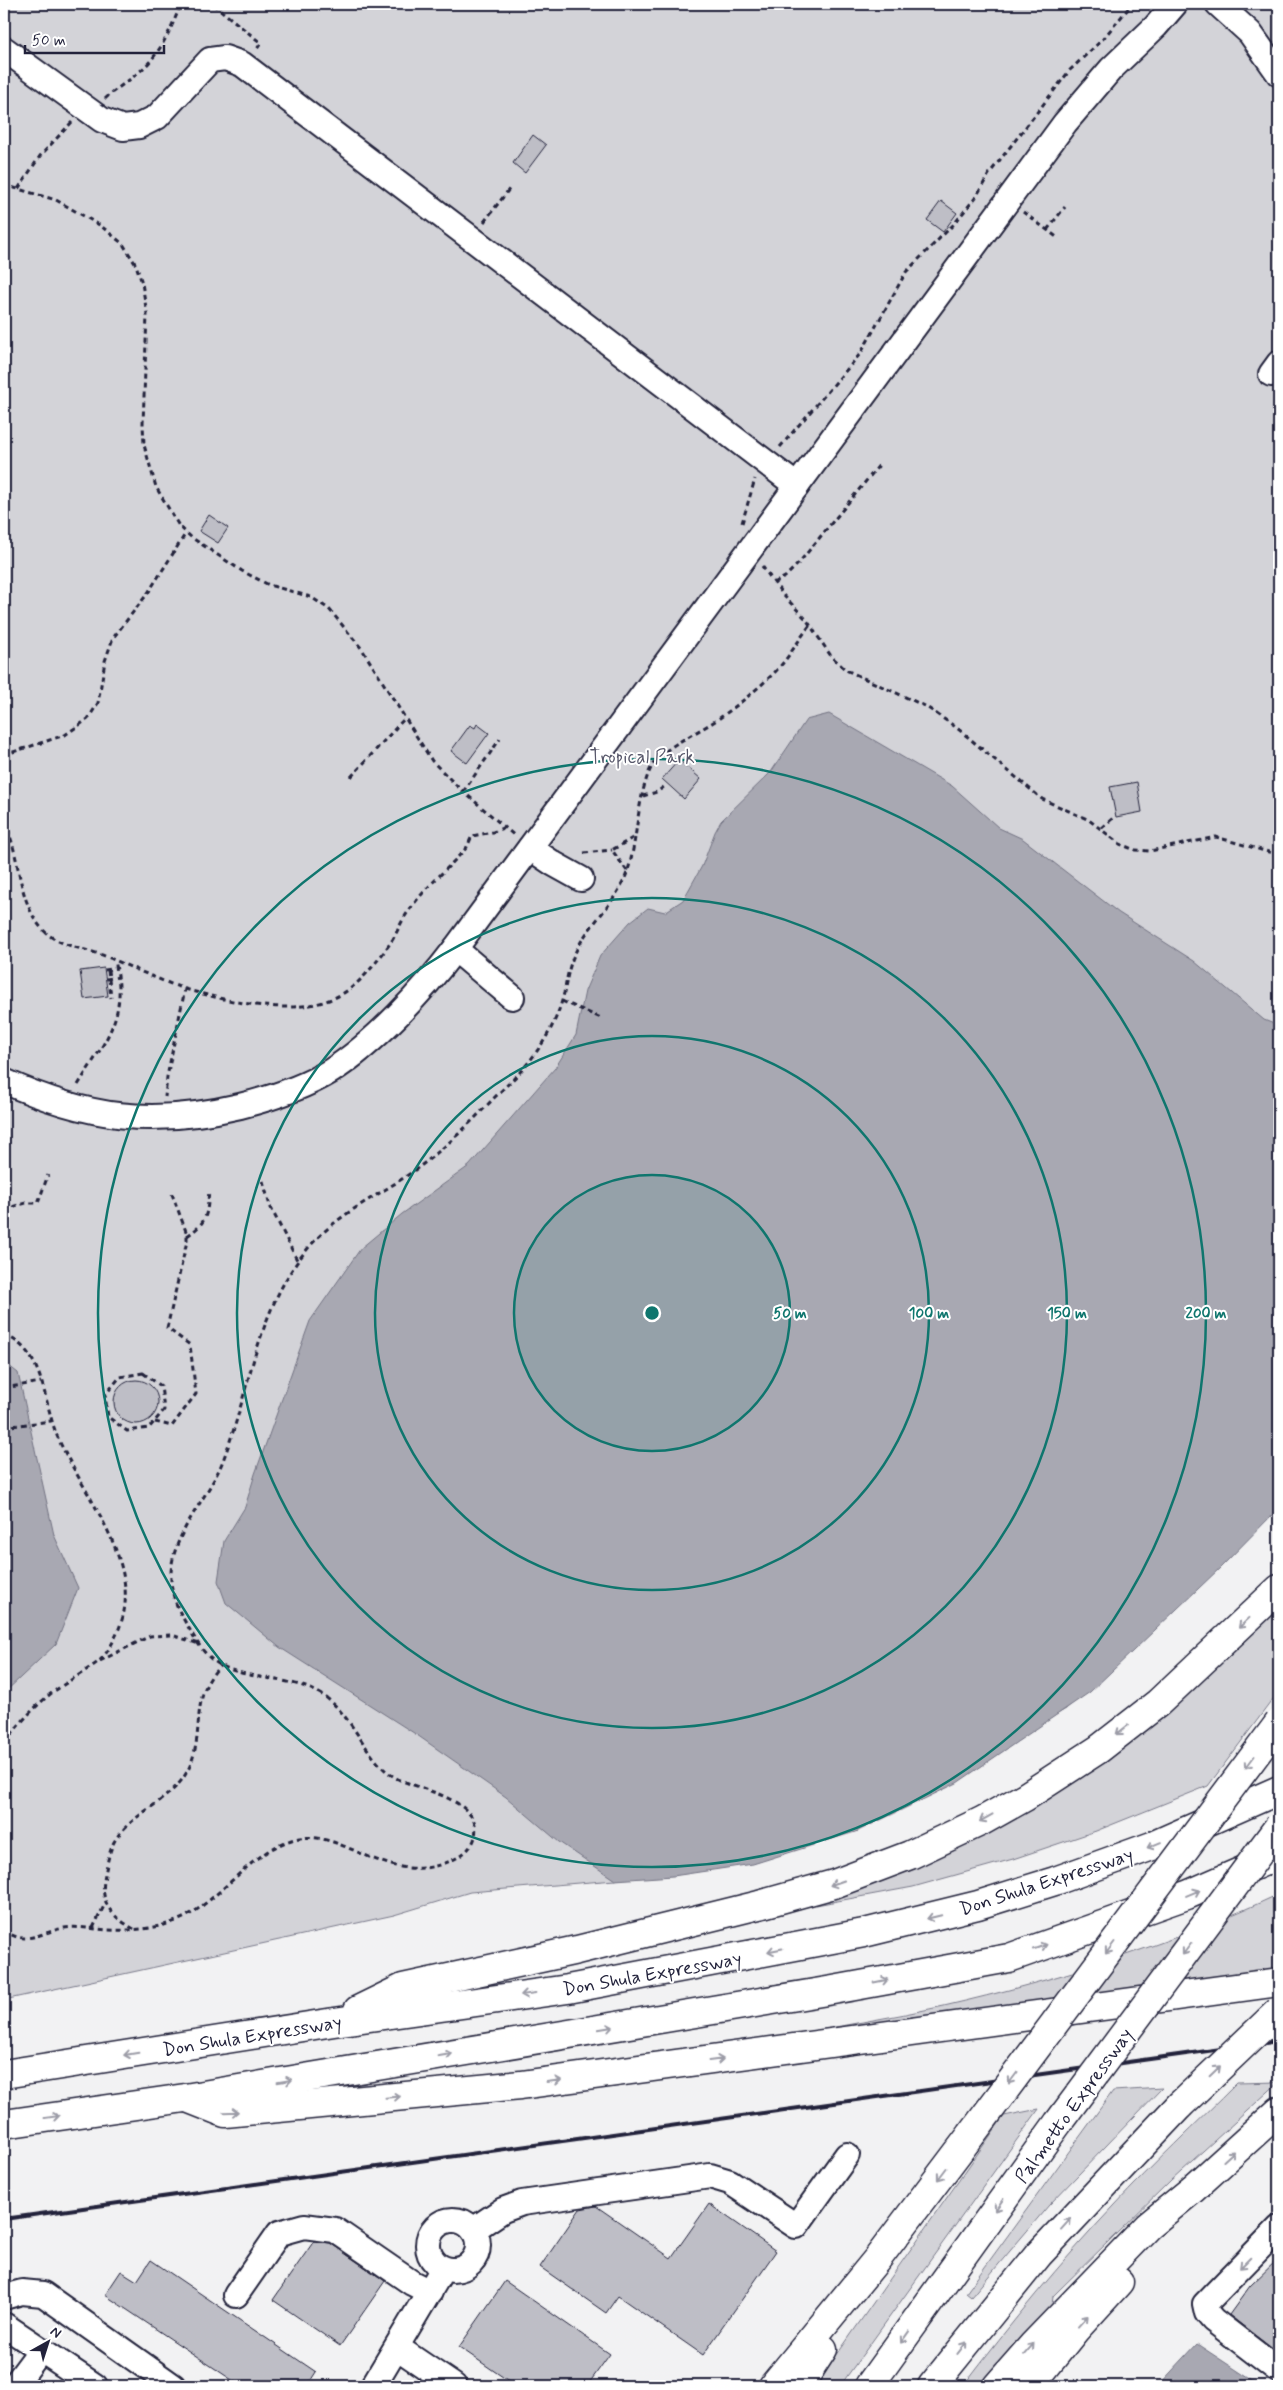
<svg xmlns="http://www.w3.org/2000/svg" width="1283" height="2390" font-family="Mynerve,sans-serif">
<style>
.green{fill:#d3d3d8;stroke:#7a7a8a}
.water{fill:#a8a8b2;stroke:#727282}
.building{fill:#bebec6;stroke:#22223b}
.lines{fill:none;stroke-linecap:round;stroke-linejoin:round}
.minor-casing{stroke:#22223b;stroke-width:28}
.highway-casing{stroke:#22223b;stroke-width:31}
.path{stroke:#22223b;stroke-width:3;stroke-dasharray:5 4;stroke-linecap:butt}
.minor{stroke:#fff;stroke-width:24}
.highway{stroke:#fff;stroke-width:28}
.rail{stroke:#22223b;stroke-width:4}
.highway-bridge-casing{stroke:#22223b;stroke-width:31;stroke-linecap:butt}
.highway-bridge{stroke:#fff;stroke-width:28}
.oneway{stroke:#9c9ca7}
.ring{fill:none;stroke:#0f766e;stroke-width:2.5}
.labels{text-anchor:middle;stroke-width:4;stroke-linejoin:round;paint-order:stroke}
.park-label{font-size:19px;fill:#57576a;stroke:#fff}
.street-label{font-size:19px;fill:#22223b;stroke:#fff}
.centre{fill:#0f766e;stroke:#fff;stroke-width:2.5}
.ring-label{font-size:15px;text-anchor:middle;font-weight:bold;fill:#0f766e;stroke:#fff;stroke-width:4;stroke-linejoin:round;paint-order:stroke}
</style>
<rect width="100%" height="100%" fill="#f2f2f3"/>
<filter id="ink" filterUnits="userSpaceOnUse"><feTurbulence type="fractalNoise" baseFrequency=".02" numOctaves="2"/><feDisplacementMap in="SourceGraphic" scale="10" xChannelSelector="R" yChannelSelector="G"/><feConvolveMatrix kernelMatrix="1 2 1 2 8 2 1 2 1" color-interpolation-filters="sRGB"/></filter>
<g filter="url(#ink)">
<g class="green">
<polygon points="4,4 1279,4 1279,1508 1066,1709 858,1831 615,1880 470,1892 394,1915 4,2000"/>
<polygon points="1279,1606 1279,1691 1208,1786 1096,1831 1013,1859 913,1887 816,1905 815,1899 912,1865"/>
<path d="M1279 1894V1971L780 2038C835 2026 890 2018 944 2006 1057 1980 1175 1943 1279 1894Z"/>
<path d="M1279 2082 1171 2180 1053 2296 1052 2306 981 2386H963C1010 2324 1060 2263 1114 2206 1153 2164 1196 2124 1237 2083Z"/>
<polygon points="1162,2088 1049,2205 971,2297 966,2293 1113,2091"/>
<polygon points="1039,2109 840,2386 815,2386 1004,2116"/>
</g>
<g class="water">
<polygon points="829,714 952,786 999,828 1023,839 1119,913 1194,961 1264,1020 1279,1026 1279,1508 1220,1568 1090,1692 957,1783 858,1831 753,1864 673,1876 615,1880 559,1842 506,1797 417,1735 279,1647 226,1603 218,1581 224,1541 245,1507 255,1474 310,1321 361,1248 402,1214 469,1166 555,1068 576,1035 585,991 600,956 630,922 648,908 665,912 683,900 702,866 715,832 721,821 771,772 806,720"/>
<polygon points="4,1362 18,1373 54,1535 78,1588 56,1644 4,1693"/>
<polygon points="1197,2344 1261,2386 1158,2386"/>
</g>
<g class="building">
<polygon points="533,135 546,145 525,173 513,163"/>
<polygon points="941,201 957,213 943,232 927,220"/>
<polygon points="209,515 228,528 218,543 199,531"/>
<polygon points="477,724 489,733 467,763 451,751 470,725 475,728"/>
<polygon points="679,760 701,779 684,799 662,779"/>
<polygon points="1137,782 1142,812 1116,817 1110,787"/>
<polygon points="104,968 108,996 84,999 80,971"/>
<circle cx="136" cy="1402" r="22"/>
<polygon points="709,2204 776,2251 703,2355 618,2296 606,2313 540,2267 580,2209 596,2206 671,2258"/>
<polygon points="314,2241 330,2243 385,2281 340,2346 273,2300"/>
<polygon points="1279,2258 1279,2354 1229,2315 1250,2286"/>
<polygon points="151,2260 316,2372 307,2386 241,2386 105,2295 121,2271 137,2281"/>
<polygon points="505,2281 610,2354 587,2386 516,2386 459,2347"/>
</g>
<g class="lines">
<g class="minor-casing">
<g id="minor">
<polyline points="1218,4 1250,33 1279,74"/>
<polyline points="4,49 102,120 123,128 139,126 157,117 210,60 225,58 242,64 797,486"/>
<polyline points="1271,374 1279,363"/>
<polyline points="530,848 554,864 581,879"/>
<polyline points="455,949 512,997"/>
<path d="M4 1081C87 1118 151 1127 240 1106 272 1098 303 1088 331 1071 375 1043 424 990 455 949L1065 123 1111 69 1156 26 1175 4"/>
<circle cx="453" cy="2245" r="25"/>
<polyline points="1279,2228 1205,2304 1207,2313 1213,2320 1279,2371"/>
<polyline points="473,2230 503,2210 522,2203 710,2176 730,2182 796,2226 847,2155"/>
<polyline points="236,2295 279,2233 304,2226 335,2230 412,2283 430,2292"/>
<polyline points="4,2297 22,2292 43,2294 173,2386"/>
<polyline points="4,2325 95,2386"/>
<polyline points="398,2348 454,2386"/>
<polyline points="14,2386 41,2350"/>
<polyline points="373,2386 438,2277"/>
</g>
</g>
<g class="highway-casing">
<g id="highway">
<polyline points="358,2010 403,1988 577,1950 759,1905 834,1884 910,1855 982,1821 1025,1797 1099,1749 1158,1703 1279,1589"/>
<polyline points="4,2074 334,2022 568,1989 864,1933 978,1905 1055,1881 1152,1846 1279,1790"/>
<polyline points="187,2098 225,2113 521,2085 1279,1982"/>
<polyline points="4,2124 185,2098 833,1990 1009,1958 1187,1895 1279,1855"/>
<polyline points="773,2386 878,2258 971,2135"/>
<polyline points="799,2386 823,2349"/>
<polyline points="869,2386 1058,2123"/>
<polyline points="932,2386 1039,2254 1180,2105"/>
<polyline points="997,2386 1033,2345 1148,2226 1193,2189 1279,2111"/>
<polyline points="1030,2386 1076,2329 1119,2282"/>
</g>
</g>
<g class="path">
<polyline points="213,4 261,43 257,49"/>
<path d="M105 99C116 88 128 82 139 72 160 55 171 29 181 4"/>
<polyline points="72,122 40,156 18,189 56,200 101,226 123,244 136,265 142,283 147,314 143,424 144,445 156,487 179,526 192,538 242,571 269,585 311,597 329,609 362,649 432,761 458,787 515,836"/>
<polyline points="4,185 18,189"/>
<polyline points="1023,212 1058,238"/>
<polyline points="484,222 510,188"/>
<polyline points="1047,230 1065,207"/>
<polyline points="780,447 861,353 906,272 954,224 976,197 989,174 1070,70 1102,40 1132,4"/>
<polyline points="742,523 755,479"/>
<polyline points="762,566 784,596 806,619 831,656 846,670 925,706 957,728 1042,799 1089,820 1120,844 1135,850 1150,851 1216,837 1279,855"/>
<polyline points="774,583 785,577 798,564 880,464"/>
<polyline points="4,755 65,735 88,719 98,703 105,661 113,638 148,593 186,533"/>
<polyline points="351,777 404,719"/>
<polyline points="463,792 500,739"/>
<polyline points="643,796 657,792 665,786"/>
<path d="M4 821C17 847 17 878 28 905 46 950 74 943 110 958 135 969 159 980 185 989L167 1077 165 1097"/>
<polyline points="1102,828 1113,818"/>
<polyline points="584,853 612,850"/>
<polyline points="627,871 612,850 636,836"/>
<polyline points="105,970 117,968"/>
<polyline points="108,970 111,998"/>
<polyline points="106,979 119,977"/>
<path d="M185 989C235 1003 313 1024 357 983 370 971 383 954 393 939 398 930 402 920 408 912 424 888 448 869 467 847L472 836 493 832 505 827"/>
<polyline points="562,1001 603,1019"/>
<path d="M78 1085C105 1041 129 1016 115 961"/>
<polyline points="263,1181 270,1206 298,1262"/>
<polyline points="4,1209 26,1203 38,1203 48,1175"/>
<path d="M187 1236C208 1222 207 1214 209 1190"/>
<path d="M4 1335C45 1350 43 1404 58 1438 81 1491 142 1561 121 1623 117 1635 108 1654 98 1662 82 1674 64 1683 48 1696 32 1709 17 1727 4 1743"/>
<polygon points="143,1373 161,1386 164,1410 149,1428 127,1431 108,1417 105,1395 120,1377"/>
<polyline points="4,1388 41,1382"/>
<polyline points="155,1422 172,1426 196,1394 190,1345 167,1328 187,1241 187,1234 172,1194"/>
<polyline points="4,1427 51,1421"/>
<polyline points="100,1661 150,1636 172,1635 199,1644"/>
<polyline points="93,1928 105,1904"/>
<path d="M134 1929C111 1916 99 1903 105 1875 107 1864 109 1852 114 1842 131 1812 173 1802 189 1768 206 1730 188 1698 221 1665"/>
<path d="M4 1930C25 1947 41 1932 64 1928 79 1926 93 1929 107 1930 132 1931 158 1929 181 1919 221 1900 252 1850 295 1839 344 1827 386 1889 450 1861 460 1857 470 1850 474 1840 487 1801 421 1790 398 1779 366 1763 354 1713 319 1693 285 1674 235 1682 208 1656 201 1649 195 1639 190 1630 180 1614 172 1599 171 1580 169 1536 206 1502 222 1463 251 1390 256 1307 310 1246 337 1215 372 1199 405 1177 439 1154 466 1128 494 1098 509 1083 525 1069 537 1051 550 1033 559 1014 564 993 567 979 569 964 576 951 590 922 617 903 628 870 638 839 637 794 652 766 662 747 702 731 721 717 738 705 755 691 771 676 787 661 797 642 810 625"/>
</g>
<use href="#minor" class="minor"/>
<use href="#highway" class="highway"/>
<polyline class="rail" points="4,2219 1279,2041"/>
<g class="highway-bridge-casing">
<g id="highway-bridge">
<polyline points="1180,2105 1279,2011"/>
<polyline points="1058,2123 1279,1826"/>
<polyline points="971,2135 1279,1723"/>
</g>
</g>
<use href="#highway-bridge" class="highway-bridge"/>
</g>
<defs><path id="oneway-shaft" d="M-6 0H5M1.5-3L5.5 0L1.5 3" fill="none" stroke-width="1.6" stroke-linecap="round" stroke-linejoin="round" transform="scale(1.25)"/></defs>
<g class="oneway">
<use href="#oneway-shaft" transform="translate(1244 1623) rotate(137)"/>
<use href="#oneway-shaft" transform="translate(1122 1730) rotate(142)"/>
<use href="#oneway-shaft" transform="translate(1250 1762) rotate(127)"/>
<use href="#oneway-shaft" transform="translate(986 1818) rotate(151)"/>
<use href="#oneway-shaft" transform="translate(1154 1845) rotate(158)"/>
<use href="#oneway-shaft" transform="translate(837 1883) rotate(161)"/>
<use href="#oneway-shaft" transform="translate(1193 1893) rotate(-23)"/>
<use href="#oneway-shaft" transform="translate(934 1917) rotate(166)"/>
<use href="#oneway-shaft" transform="translate(1040 1947) rotate(-19)"/>
<use href="#oneway-shaft" transform="translate(1110 1948) rotate(127)"/>
<use href="#oneway-shaft" transform="translate(1187 1949) rotate(127)"/>
<use href="#oneway-shaft" transform="translate(775 1950) rotate(169)"/>
<use href="#oneway-shaft" transform="translate(881 1981) rotate(-11)"/>
<use href="#oneway-shaft" transform="translate(528 1994) rotate(172)"/>
<use href="#oneway-shaft" transform="translate(606 2028) rotate(-9)"/>
<use href="#oneway-shaft" transform="translate(131 2054) rotate(171)"/>
<use href="#oneway-shaft" transform="translate(445 2055) rotate(-9)"/>
<use href="#oneway-shaft" transform="translate(716 2060) rotate(-7)"/>
<use href="#oneway-shaft" transform="translate(1215 2071) rotate(-44)"/>
<use href="#oneway-shaft" transform="translate(1013 2078) rotate(127)"/>
<use href="#oneway-shaft" transform="translate(285 2081) rotate(-9)"/>
<use href="#oneway-shaft" transform="translate(554 2081) rotate(-7)"/>
<use href="#oneway-shaft" transform="translate(393 2097) rotate(-5)"/>
<use href="#oneway-shaft" transform="translate(231 2112) rotate(-2)"/>
<use href="#oneway-shaft" transform="translate(52 2117) rotate(-8)"/>
<use href="#oneway-shaft" transform="translate(1229 2156) rotate(-42)"/>
<use href="#oneway-shaft" transform="translate(942 2174) rotate(127)"/>
<use href="#oneway-shaft" transform="translate(999 2205) rotate(126)"/>
<use href="#oneway-shaft" transform="translate(1066 2224) rotate(-48)"/>
<use href="#oneway-shaft" transform="translate(1245 2263) rotate(135)"/>
<use href="#oneway-shaft" transform="translate(1083 2321) rotate(-48)"/>
<use href="#oneway-shaft" transform="translate(905 2337) rotate(125)"/>
<use href="#oneway-shaft" transform="translate(962 2348) rotate(-52)"/>
<use href="#oneway-shaft" transform="translate(1029 2349) rotate(-49)"/>
</g>
</g>
<circle cx="652" cy="1313" r="138" fill="#0f766e" fill-opacity=".12"/>
<g class="ring">
<circle cx="652" cy="1313" r="138"/>
<circle cx="652" cy="1313" r="277"/>
<circle cx="652" cy="1313" r="415"/>
<circle cx="652" cy="1313" r="554"/>
</g>
<g class="labels">
<g class="park-label">
<text x="642" y="763">Tropical Park</text>
</g>
<g class="street-label">
<text transform="translate(1046 1881) rotate(-18)" y="7">Don Shula Expressway</text>
<text transform="translate(652 1973) rotate(-10)" y="7">Don Shula Expressway</text>
<text transform="translate(252 2035) rotate(-9)" y="7">Don Shula Expressway</text>
<text transform="translate(1073 2105) rotate(-54)" y="7">Palmetto Expressway</text>
</g>
</g>
<circle cx="652" cy="1313" r="8" class="centre"/>
<g class="ring-label">
<text x="790" y="1318">50 m</text>
<text x="929" y="1318">100 m</text>
<text x="1067" y="1318">150 m</text>
<text x="1206" y="1318">200 m</text>
</g>
<rect width="1283" height="2390" fill="none" stroke="#fff" stroke-width="20"/>
<rect x="10" y="10" width="1263" height="2370" fill="none" stroke="#22223b" stroke-width="2" filter="url(#ink)"/>
<g transform="translate(48 2342) rotate(39)" stroke="#ffffff" stroke-width="4" paint-order="stroke">
<path d="M0-4L9 19L0 12L-9 19Z" fill="#22223b"/>
<text y="-8" font-size="14" font-weight="bold" text-anchor="middle" fill="#22223b">N</text>
</g>
<path d="M25 45v8h139v-8" fill="none" stroke="#22223b" stroke-width="2.5"/>
<text x="32" y="45" font-size="15" fill="#22223b" stroke="#ffffff" stroke-width="4" paint-order="stroke">50 m</text>
</svg>
